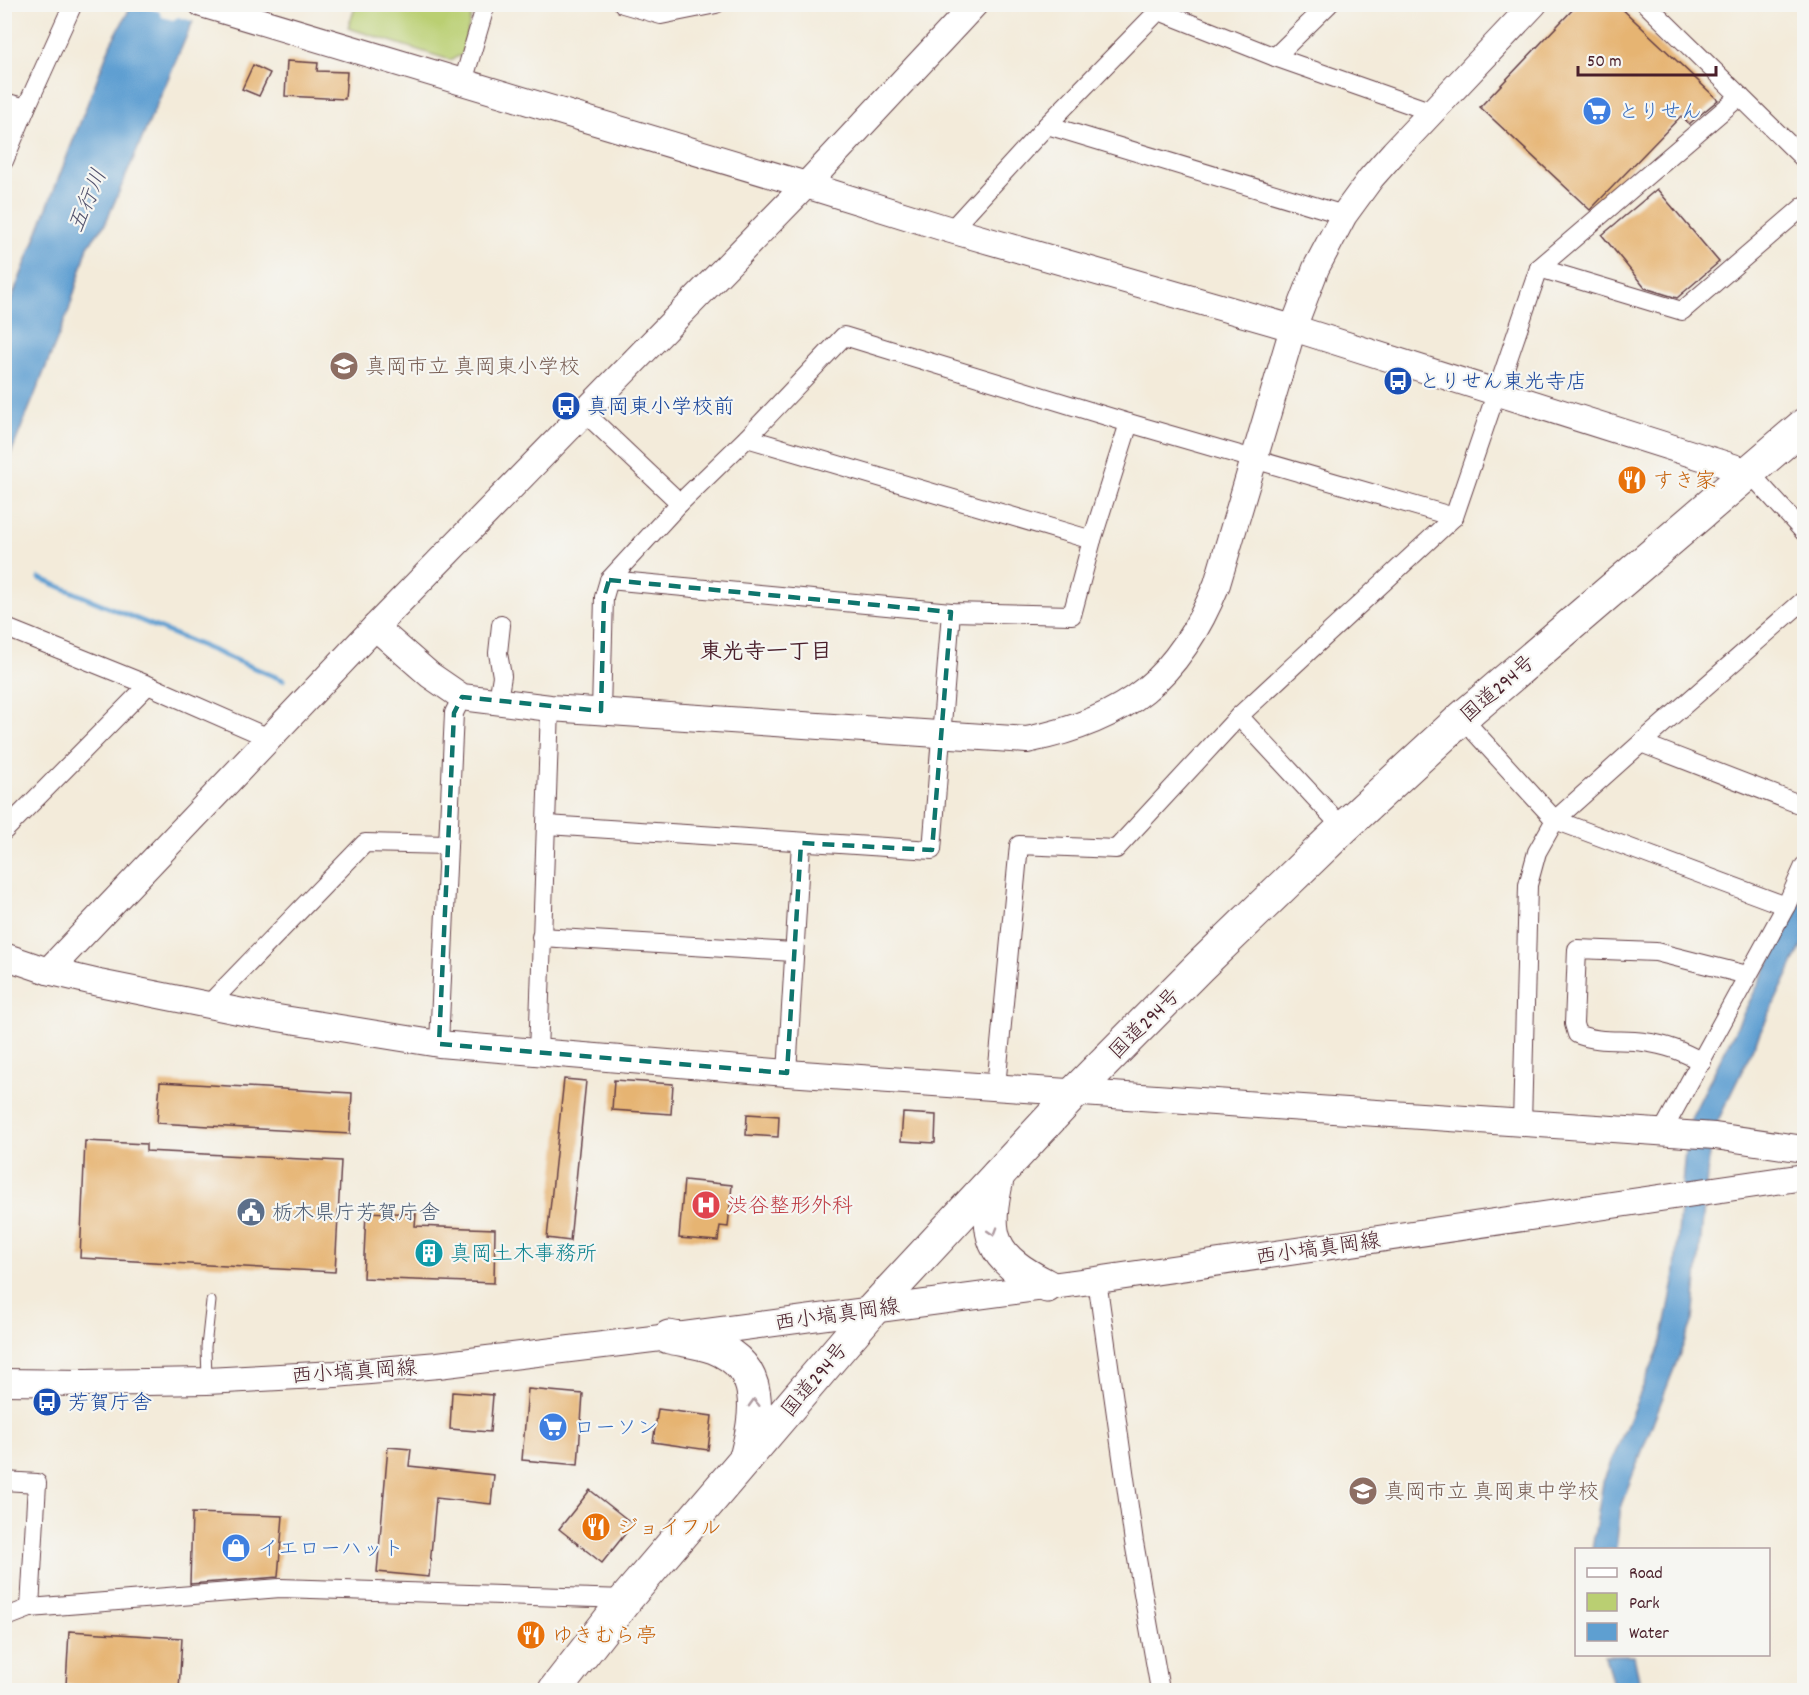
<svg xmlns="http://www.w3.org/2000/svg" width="1809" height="1695" font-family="Dekko,'Klee One',sans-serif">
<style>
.green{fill:#bacf72;stroke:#82774e;stroke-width:1.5}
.water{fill:#5e9fd1;stroke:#545f7e;stroke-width:1.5}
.pier{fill:#f3ebda}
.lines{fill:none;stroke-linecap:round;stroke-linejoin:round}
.stream{stroke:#5e9fd1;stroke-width:5}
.building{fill:#e6b472}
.lane-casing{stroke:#633e45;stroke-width:11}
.street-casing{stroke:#633e45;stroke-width:20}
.secondary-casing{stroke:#633e45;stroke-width:28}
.highway-casing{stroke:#633e45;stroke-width:35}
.lane{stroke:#fff;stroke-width:9}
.street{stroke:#fff;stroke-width:18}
.secondary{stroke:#fff;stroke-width:26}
.highway{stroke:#fff;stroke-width:33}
.oneway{stroke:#ae9aa0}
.marked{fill:none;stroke:#0f766e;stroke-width:4.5;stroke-dasharray:12 8;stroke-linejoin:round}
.labels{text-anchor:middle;stroke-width:4.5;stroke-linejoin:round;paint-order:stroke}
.shop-label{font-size:21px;fill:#366cbe;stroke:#f6f6f2;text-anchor:start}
.education-label{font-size:21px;fill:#785e54;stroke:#f6f6f2;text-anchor:start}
.transit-label{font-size:21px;fill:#164399;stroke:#f6f6f2;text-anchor:start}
.food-label{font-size:21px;fill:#c56008;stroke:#f6f6f2;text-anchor:start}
.street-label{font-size:21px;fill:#4a1f2b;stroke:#f6f6f2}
.health-label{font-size:21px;fill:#be3a42;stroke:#f6f6f2;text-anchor:start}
.service-label{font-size:21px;fill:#4e5e75;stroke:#f6f6f2;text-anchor:start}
.culture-label{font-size:21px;fill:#0d838f;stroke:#f6f6f2;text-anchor:start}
.water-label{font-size:22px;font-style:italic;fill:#52526d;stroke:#f6f6f2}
.neighbourhood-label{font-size:22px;font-weight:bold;fill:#4a1f2b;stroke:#f6f6f2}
</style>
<rect width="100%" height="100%" fill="#f6f6f2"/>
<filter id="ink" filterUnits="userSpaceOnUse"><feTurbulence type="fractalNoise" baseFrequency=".0167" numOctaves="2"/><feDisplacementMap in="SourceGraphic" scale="12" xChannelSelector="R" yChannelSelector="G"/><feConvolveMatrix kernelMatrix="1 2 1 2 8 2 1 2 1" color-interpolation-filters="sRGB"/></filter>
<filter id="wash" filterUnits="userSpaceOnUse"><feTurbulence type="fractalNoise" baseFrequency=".008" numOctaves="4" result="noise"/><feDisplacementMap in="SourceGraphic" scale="24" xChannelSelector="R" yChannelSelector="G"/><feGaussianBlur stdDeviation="1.35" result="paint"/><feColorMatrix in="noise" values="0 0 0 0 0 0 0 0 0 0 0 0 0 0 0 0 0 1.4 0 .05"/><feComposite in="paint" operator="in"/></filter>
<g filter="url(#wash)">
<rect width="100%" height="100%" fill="#f3ebda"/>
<polygon class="green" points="356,5 474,5 462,55 450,60 348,28"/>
<g class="water">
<polygon points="132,5 200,5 105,224 88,246 69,310 5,468 5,316 111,43"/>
<polygon points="1804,893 1804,941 1715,1127 1709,1154 1693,1320 1621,1505 1616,1549 1592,1550 1603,1482 1662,1341 1674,1282 1687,1126"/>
<polygon points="1605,1655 1634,1655 1641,1690 1614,1690"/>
</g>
<polygon class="pier" points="203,4 196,22 178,17 173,20 162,17 159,11 136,5"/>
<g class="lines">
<polyline class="stream" points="39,578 283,680"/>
</g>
<g id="blocks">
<g class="building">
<polygon points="1578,4 1617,4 1718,100 1689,124 1681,116 1590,210 1480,107"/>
<polygon points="287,61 318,63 317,71 347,72 345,99 285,96"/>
<polygon points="253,65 270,73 259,96 242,89"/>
<polygon points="1657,189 1719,262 1677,298 1645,288 1602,235"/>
<polygon points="564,1079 586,1081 570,1241 547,1238"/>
<polygon points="614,1080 673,1084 671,1114 612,1110"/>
<polygon points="160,1082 352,1093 350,1134 157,1123"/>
<polygon points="903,1113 936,1115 935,1143 901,1141"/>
<polygon points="747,1114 779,1116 778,1137 746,1135"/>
<polygon points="85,1141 146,1144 146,1151 341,1161 335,1272 80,1258"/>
<polygon points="684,1180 732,1185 728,1227 720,1226 718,1241 679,1238"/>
<polygon points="366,1212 416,1214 415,1226 495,1229 494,1283 363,1278"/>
<polygon points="528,1389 583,1394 578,1465 522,1460"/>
<polygon points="452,1392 493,1395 490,1432 450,1429"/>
<polygon points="658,1409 712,1416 708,1450 653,1442"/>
<polygon points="388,1447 411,1449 409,1466 494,1475 491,1504 436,1498 429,1577 377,1572"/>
<polygon points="590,1490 633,1524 602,1563 559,1529"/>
<polygon points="192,1513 283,1516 278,1577 190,1584"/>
<polygon points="69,1631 182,1638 179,1690 66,1685"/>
</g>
</g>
</g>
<g filter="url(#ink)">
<use href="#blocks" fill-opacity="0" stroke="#633e45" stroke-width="1.5"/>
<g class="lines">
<g class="lane-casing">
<polyline id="lane" points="207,1379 206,1347 211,1301"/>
</g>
<g class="street-casing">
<g id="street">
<polyline points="623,4 661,15 716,4"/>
<polyline points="1152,4 1159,11 1275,57 1432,112"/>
<polyline points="1646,4 1804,159"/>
<polyline points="1275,57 1329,4"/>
<polyline points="463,82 486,4"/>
<polyline points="4,102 26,108"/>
<polyline points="1047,125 1344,215"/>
<polyline points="4,161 26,108 73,4"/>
<polyline points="951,230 1047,125 1165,4"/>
<polyline points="1539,268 1682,311 1804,206"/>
<polyline points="584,412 680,503"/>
<polyline points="747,438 1092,540"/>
<polyline points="1749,472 1804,532"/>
<polyline points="609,580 951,612 1072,615 1092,540 1129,423"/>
<polyline points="4,627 148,685 269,738"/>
<polyline points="498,700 502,676 498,653 501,625"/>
<polyline points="601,711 604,597 609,580 680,503 747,438 844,336 1129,423 1454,517"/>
<polyline points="1239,716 1343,828"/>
<polyline points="1462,718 1555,820 1786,906"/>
<polyline points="1641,743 1804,806"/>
<polyline points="547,825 932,850 951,612"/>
<polyline points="4,831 148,685"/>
<polyline points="541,937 794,952"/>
<polyline points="208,1005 365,843 448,845"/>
<polyline points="439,1044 454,713 462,697"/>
<polyline points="538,1053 550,708"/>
<path d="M1702 1062C1682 1051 1667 1045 1644 1042 1622 1039 1598 1043 1577 1034L1574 1024 1577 949 1656 952 1747 975"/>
<polyline points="787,1073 801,843"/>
<polyline points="996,1087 1019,845 1116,849 1239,716 1454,517 1539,268 1740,96"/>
<polyline points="1522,1124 1528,885 1537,852 1555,820 1641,743 1804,600"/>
<polyline points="1662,1132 1786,906 1804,866"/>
<polyline points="1097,1280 1134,1542 1160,1690"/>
<polyline points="4,1481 37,1483 30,1608"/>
<polyline points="4,1618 30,1608 280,1588 626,1599"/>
</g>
</g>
<g class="secondary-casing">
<g id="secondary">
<polyline points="202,4 806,185 951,230 1293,328 1749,472"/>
<path d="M375 627 430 675 462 697 550 708 1027 740C1126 720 1179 679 1217 584L1293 328 1316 268 1344 215 1371 178 1394 152 1534 4"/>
<polyline points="4,956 48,971 99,983 253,1014 439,1044 787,1073 1715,1136 1804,1149"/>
<polyline points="48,971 375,627 806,185 975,4"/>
<polyline points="4,1382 85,1383 207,1381 335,1374 438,1365 669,1337 1097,1280 1804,1177"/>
</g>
</g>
<g class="highway-casing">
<g id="highway">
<path d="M998 1175C983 1237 990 1257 1047 1286"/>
<path d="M669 1337C683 1340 700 1342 714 1347 766 1368 757 1414 746 1458"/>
<polyline points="555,1690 626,1599 874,1308 1074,1093 1199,967 1343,828 1462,718 1804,425"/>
</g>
</g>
<use href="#lane" class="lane"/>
<use href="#street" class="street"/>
<use href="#secondary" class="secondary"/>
<use href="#highway" class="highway"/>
</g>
<defs><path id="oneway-chevron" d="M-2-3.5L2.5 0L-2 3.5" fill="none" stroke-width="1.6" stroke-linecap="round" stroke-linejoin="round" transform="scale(1.5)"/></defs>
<g class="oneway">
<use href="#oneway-chevron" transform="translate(993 1232) rotate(73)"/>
<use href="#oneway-chevron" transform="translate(754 1403) rotate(-92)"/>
</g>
</g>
<path class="marked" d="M609 580 951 612 932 850 801 843 787 1073 439 1044 454 713 462 697 601 711 604 597Z"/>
<defs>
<g id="supermarket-disc" transform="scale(1.5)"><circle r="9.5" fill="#3f7fe0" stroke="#f6f6f2"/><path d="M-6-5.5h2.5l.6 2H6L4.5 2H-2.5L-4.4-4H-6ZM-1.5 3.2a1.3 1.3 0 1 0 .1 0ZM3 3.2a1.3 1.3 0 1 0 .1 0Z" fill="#fff"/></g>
<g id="school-disc" transform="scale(1.5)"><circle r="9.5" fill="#8d6e63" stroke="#f6f6f2"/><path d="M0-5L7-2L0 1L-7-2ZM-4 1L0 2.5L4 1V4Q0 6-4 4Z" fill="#fff"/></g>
<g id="bus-disc" transform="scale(1.5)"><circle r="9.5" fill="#1a4fb4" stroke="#f6f6f2"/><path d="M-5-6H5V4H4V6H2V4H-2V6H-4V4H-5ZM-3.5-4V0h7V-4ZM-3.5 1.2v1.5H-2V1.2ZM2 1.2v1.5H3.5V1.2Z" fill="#fff"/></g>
<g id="restaurant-disc" transform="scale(1.5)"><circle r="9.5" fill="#e8710a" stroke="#f6f6f2"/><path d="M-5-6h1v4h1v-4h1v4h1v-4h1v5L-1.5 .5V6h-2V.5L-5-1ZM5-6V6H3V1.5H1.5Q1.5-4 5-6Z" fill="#fff"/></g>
<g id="hospital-disc" transform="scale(1.5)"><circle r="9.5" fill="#e0444e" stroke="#f6f6f2"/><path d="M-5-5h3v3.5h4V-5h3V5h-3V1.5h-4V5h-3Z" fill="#fff"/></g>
<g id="civic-disc" transform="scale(1.5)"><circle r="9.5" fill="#5c6f8a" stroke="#f6f6f2"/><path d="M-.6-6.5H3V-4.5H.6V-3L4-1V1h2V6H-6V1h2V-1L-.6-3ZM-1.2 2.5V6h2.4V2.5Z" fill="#fff"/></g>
<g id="building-disc" transform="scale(1.5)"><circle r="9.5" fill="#0f9aa8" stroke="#f6f6f2"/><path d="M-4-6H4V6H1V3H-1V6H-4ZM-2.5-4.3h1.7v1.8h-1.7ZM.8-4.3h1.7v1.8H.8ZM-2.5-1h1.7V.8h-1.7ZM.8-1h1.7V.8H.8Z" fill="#fff"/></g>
<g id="shop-disc" transform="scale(1.5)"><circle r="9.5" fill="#3f7fe0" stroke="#f6f6f2"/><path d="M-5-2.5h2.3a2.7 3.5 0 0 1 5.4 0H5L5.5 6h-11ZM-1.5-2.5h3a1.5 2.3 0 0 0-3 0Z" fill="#fff"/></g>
</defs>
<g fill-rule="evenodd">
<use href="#supermarket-disc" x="1597" y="111"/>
<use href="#school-disc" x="344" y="366"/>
<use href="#bus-disc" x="1398" y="381"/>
<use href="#bus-disc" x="566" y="406"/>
<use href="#restaurant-disc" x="1632" y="480"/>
<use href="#hospital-disc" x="706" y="1205"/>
<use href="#civic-disc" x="251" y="1212"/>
<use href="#building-disc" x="429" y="1253"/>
<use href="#bus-disc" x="47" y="1402"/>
<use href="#supermarket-disc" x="553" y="1427"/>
<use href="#school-disc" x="1363" y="1491"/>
<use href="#restaurant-disc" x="596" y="1527"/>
<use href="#shop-disc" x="236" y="1548"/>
<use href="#restaurant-disc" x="531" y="1635"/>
</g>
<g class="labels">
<g class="shop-label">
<text x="1618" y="118">とりせん</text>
<text x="574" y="1434">ローソン</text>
<text x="257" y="1555">イエローハット</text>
</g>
<g class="education-label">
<text x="365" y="373">真岡市立 真岡東小学校</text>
<text x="1384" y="1498">真岡市立 真岡東中学校</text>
</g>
<g class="transit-label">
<text x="1419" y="388">とりせん東光寺店</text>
<text x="587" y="413">真岡東小学校前</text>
<text x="68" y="1409">芳賀庁舎</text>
</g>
<g class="food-label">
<text x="1653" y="487">すき家</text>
<text x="617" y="1534">ジョイフル</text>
<text x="552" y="1642">ゆきむら亭</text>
</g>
<g class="street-label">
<text transform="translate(1497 688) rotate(-41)" y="7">国道294号</text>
<text transform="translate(1144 1023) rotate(-45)" y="7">国道294号</text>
<text transform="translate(1318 1248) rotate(-8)" y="7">西小塙真岡線</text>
<text transform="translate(837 1314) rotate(-8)" y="7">西小塙真岡線</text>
<text transform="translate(354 1371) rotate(-4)" y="7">西小塙真岡線</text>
<text transform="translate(814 1379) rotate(-50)" y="7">国道294号</text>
</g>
<g class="health-label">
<text x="727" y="1212">渋谷整形外科</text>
</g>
<g class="service-label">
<text x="272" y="1219">栃木県庁芳賀庁舎</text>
</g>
<g class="culture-label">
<text x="450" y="1260">真岡土木事務所</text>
</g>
<g class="water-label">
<text transform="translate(86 200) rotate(-67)" y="8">五行川</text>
</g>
<g class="neighbourhood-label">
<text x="766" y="658">東光寺一丁目</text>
</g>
</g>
<rect width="1809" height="1695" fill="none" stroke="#f6f6f2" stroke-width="24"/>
<rect x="1575" y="1548" width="195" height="108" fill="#f6f6f2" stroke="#b1a0a2" stroke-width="1.5"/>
<rect x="1587" y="1568" width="30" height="9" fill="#ffffff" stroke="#b1a0a2" stroke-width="1.5"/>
<text x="1629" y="1578" font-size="18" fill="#4a1f2b">Road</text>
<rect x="1587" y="1593" width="30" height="18" fill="#bacf72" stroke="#b1a0a2" stroke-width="1.5"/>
<text x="1629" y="1608" font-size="18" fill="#4a1f2b">Park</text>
<rect x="1587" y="1623" width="30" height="18" fill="#5e9fd1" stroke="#b1a0a2" stroke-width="1.5"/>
<text x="1629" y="1638" font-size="18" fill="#4a1f2b">Water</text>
<path d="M1578 66v9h138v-9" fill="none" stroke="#4a1f2b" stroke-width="3"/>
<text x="1587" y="66" font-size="18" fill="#4a1f2b" stroke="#f6f6f2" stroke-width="4.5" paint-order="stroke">50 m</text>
</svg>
